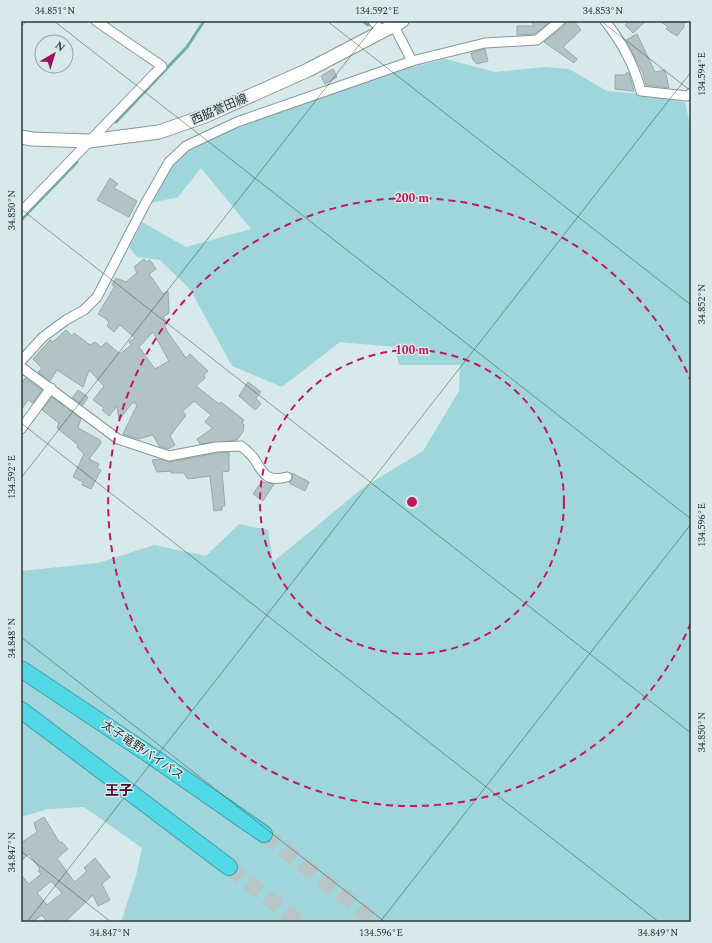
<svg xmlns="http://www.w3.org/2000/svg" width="712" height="943" font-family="Spectral,'Noto Sans JP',serif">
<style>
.green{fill:#9ed6dc}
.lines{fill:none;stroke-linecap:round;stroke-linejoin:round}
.stream{stroke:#6fa9af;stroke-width:3}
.building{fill:#b2c3c5;stroke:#98a8aa;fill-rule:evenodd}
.highway-tunnel{stroke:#b6c5c6;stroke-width:16;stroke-dasharray:16 8;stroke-linecap:butt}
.street-casing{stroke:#879799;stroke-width:11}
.secondary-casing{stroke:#879799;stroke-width:15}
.highway-casing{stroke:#45a0a9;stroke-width:18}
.street{stroke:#fff;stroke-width:9}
.secondary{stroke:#fff;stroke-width:13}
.highway{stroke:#51d9e6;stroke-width:16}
.ticks{fill:none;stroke:#303738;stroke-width:1;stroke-opacity:0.45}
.ring{fill:none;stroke:#c2185b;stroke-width:2;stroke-dasharray:7 5}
.labels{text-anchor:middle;stroke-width:3;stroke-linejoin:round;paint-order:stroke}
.street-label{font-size:12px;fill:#303738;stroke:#d7e9ea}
.quarter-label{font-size:14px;font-weight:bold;fill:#4b0b2c;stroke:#d7e9ea}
.centre{fill:#c2185b;stroke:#d7e9ea;stroke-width:2}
.ring-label{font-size:12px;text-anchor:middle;font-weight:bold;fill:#c2185b;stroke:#d7e9ea;stroke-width:3;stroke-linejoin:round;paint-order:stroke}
.neatline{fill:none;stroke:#303738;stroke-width:1.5}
.ticks-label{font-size:10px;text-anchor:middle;fill:#303738}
</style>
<rect width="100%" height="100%" fill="#d7e9ea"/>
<polygon class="green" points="446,59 495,72 545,67 569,69 607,91 640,94 685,102 691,130 691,922 121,922 136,876 142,848 84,807 48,809 21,817 21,571 98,563 154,545 206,556 239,524 268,530 273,562 364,487 423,451 459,391 460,365 399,365 394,347 340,342 282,387 232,366 190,289 160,260 137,257 129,247 142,222 186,247 251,229 201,168 178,197 151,203 178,155 204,137 378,75"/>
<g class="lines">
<g class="stream">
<polyline points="363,21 368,25 372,23"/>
<polyline points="116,122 187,47 204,21"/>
<polyline points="21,220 77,162"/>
</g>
</g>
<g class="building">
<polygon points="531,21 551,21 535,34 517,35 517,26 534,26"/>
<polygon points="566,21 574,21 581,30 563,47 577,59 574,63 544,42 564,26"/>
<polygon points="629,21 646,21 633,33 625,25"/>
<polygon points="660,21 684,21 684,27 677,36 666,29 668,27"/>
<polygon points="637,34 655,72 665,70 669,88 646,85 643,73 626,40"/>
<polygon points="485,49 488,61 477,64 473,60 471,53"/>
<polygon points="333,69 337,77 325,84 321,76"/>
<polygon points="626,73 629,73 634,91 615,89 615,75 626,75"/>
<polygon points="110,178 118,184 114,188 137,201 129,217 97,200"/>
<path d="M144 259 146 262 150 260 156 269 149 274 163 294 168 291 169 313 163 317 167 322 164 324 167 331 186 358 190 354 208 371 204 375 205 378 196 386 215 401 220 404 221 402 244 420 242 423 244 425 243 432 237 440 200 444 197 439 213 428 205 422 211 415 194 401 182 412 186 415 170 436 175 445 168 449 159 446 153 435 138 439 123 434 137 405 133 402 119 420 117 406 109 416 102 410 104 408 93 400 104 386 89 370 83 387 57 370 50 381 38 372 42 368 33 359 50 340 53 342 66 330 72 336 74 333 90 345 95 342 101 347 106 342 120 354 131 345 129 342 135 338 120 325 114 332 107 326 109 323 106 319 98 314 115 286 112 285 116 278 126 282 137 273 134 267ZM153 332 169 361 155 369 139 347Z"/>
<polygon points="25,378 42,390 33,403 28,400 21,410 21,384"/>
<polygon points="248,382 261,392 256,398 261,404 255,410 239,396"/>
<polygon points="78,390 88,397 83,405 72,398"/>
<polygon points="52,397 81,419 78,428 100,440 101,443 89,459 99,464 97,468 101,470 91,489 82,485 83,482 73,477 84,454 77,447 78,445 57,428 59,423 42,410"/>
<polygon points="229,452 229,471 222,472 225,506 222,506 222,510 214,511 210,476 188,479 184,473 171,473 171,471 157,472 152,460 160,459 170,462 217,453"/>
<polygon points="292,473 309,482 305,491 289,483 292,479"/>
<polygon points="261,482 274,484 263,501 253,494"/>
<path d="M44 817 60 843 62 842 68 849 57 858 70 876 75 882 87 871 84 868 95 858 110 877 102 884 110 900 98 906 93 895 65 922H47L42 915 32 922H21V875L29 884 41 874 38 871 40 869 29 854 21 861V843L37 832 34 823ZM51 881 62 893 47 905 37 893Z"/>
</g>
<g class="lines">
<g class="highway-tunnel">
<polyline points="264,834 377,922"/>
<polyline points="229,867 298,922"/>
</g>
<g class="street-casing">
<g id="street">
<polyline points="373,21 382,31"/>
<path d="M605 21C622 42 634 65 641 91L687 96 691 93"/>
<polyline points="394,26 412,61"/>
<polyline points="21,212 162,66 96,21"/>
<polyline points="21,361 43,337 66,320 84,310 97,297 145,204 169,162 186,146 237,122 412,61 485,43 537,40 560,21"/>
<path d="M21 367 118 439 169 456 216 447 241 446C246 450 252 455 255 460 264 475 267 482 287 477"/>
<polyline points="21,429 51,388"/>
</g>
</g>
<g class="secondary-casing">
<polyline id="secondary" points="21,137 32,139 89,141 159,132 205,116 308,70 402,21"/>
</g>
<g class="highway-casing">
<g id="highway">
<polyline points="21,669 150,755 264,834"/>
<polyline points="21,710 229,867"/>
</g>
</g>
<use href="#street" class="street"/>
<use href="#secondary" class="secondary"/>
<use href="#highway" class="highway"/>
</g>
<path class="ticks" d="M54 21 691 519M327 21 691 305M601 21 691 91M21 27 26 21M21 209 691 733M21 423 659 922M21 478 378 21M21 637 385 922M21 851 111 922M27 922 691 72M380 922 691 524"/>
<g class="ring">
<circle cx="412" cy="502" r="152"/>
<path d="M691 623A304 304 0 1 1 691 381"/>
</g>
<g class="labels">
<g class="street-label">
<text transform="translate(219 109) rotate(-23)" y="4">西脇誉田線</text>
<text transform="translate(143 750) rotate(34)" y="4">太子竜野バイパス</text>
</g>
<g class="quarter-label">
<text x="119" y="795">王子</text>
</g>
</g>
<circle cx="412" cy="502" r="6" class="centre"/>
<g class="ring-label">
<text x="412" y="202">200 m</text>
<text x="412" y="354">100 m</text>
</g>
<rect width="712" height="943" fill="none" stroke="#d7e9ea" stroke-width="44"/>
<g transform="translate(54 54) rotate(38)"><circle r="19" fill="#d7e9ea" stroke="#94a2a3"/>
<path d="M0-3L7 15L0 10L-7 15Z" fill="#9f1360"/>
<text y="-6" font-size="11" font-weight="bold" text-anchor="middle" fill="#303738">N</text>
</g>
<rect x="22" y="22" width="668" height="899" class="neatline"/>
<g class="ticks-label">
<text x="55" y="14">34.851°N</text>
<text x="377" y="14">134.592°E</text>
<text x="603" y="14">34.853°N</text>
<text transform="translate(701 74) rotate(-90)" y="4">134.594°E</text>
<text transform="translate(11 210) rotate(-90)" y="4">34.850°N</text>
<text transform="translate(701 304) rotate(-90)" y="4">34.852°N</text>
<text transform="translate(11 477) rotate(-90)" y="4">134.592°E</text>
<text transform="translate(701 525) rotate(-90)" y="4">134.596°E</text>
<text transform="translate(11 638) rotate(-90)" y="4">34.848°N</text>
<text transform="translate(701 732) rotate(-90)" y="4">34.850°N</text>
<text transform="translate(11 852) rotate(-90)" y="4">34.847°N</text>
<text x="110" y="936">34.847°N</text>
<text x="381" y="936">134.596°E</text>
<text x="658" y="936">34.849°N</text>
</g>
</svg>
